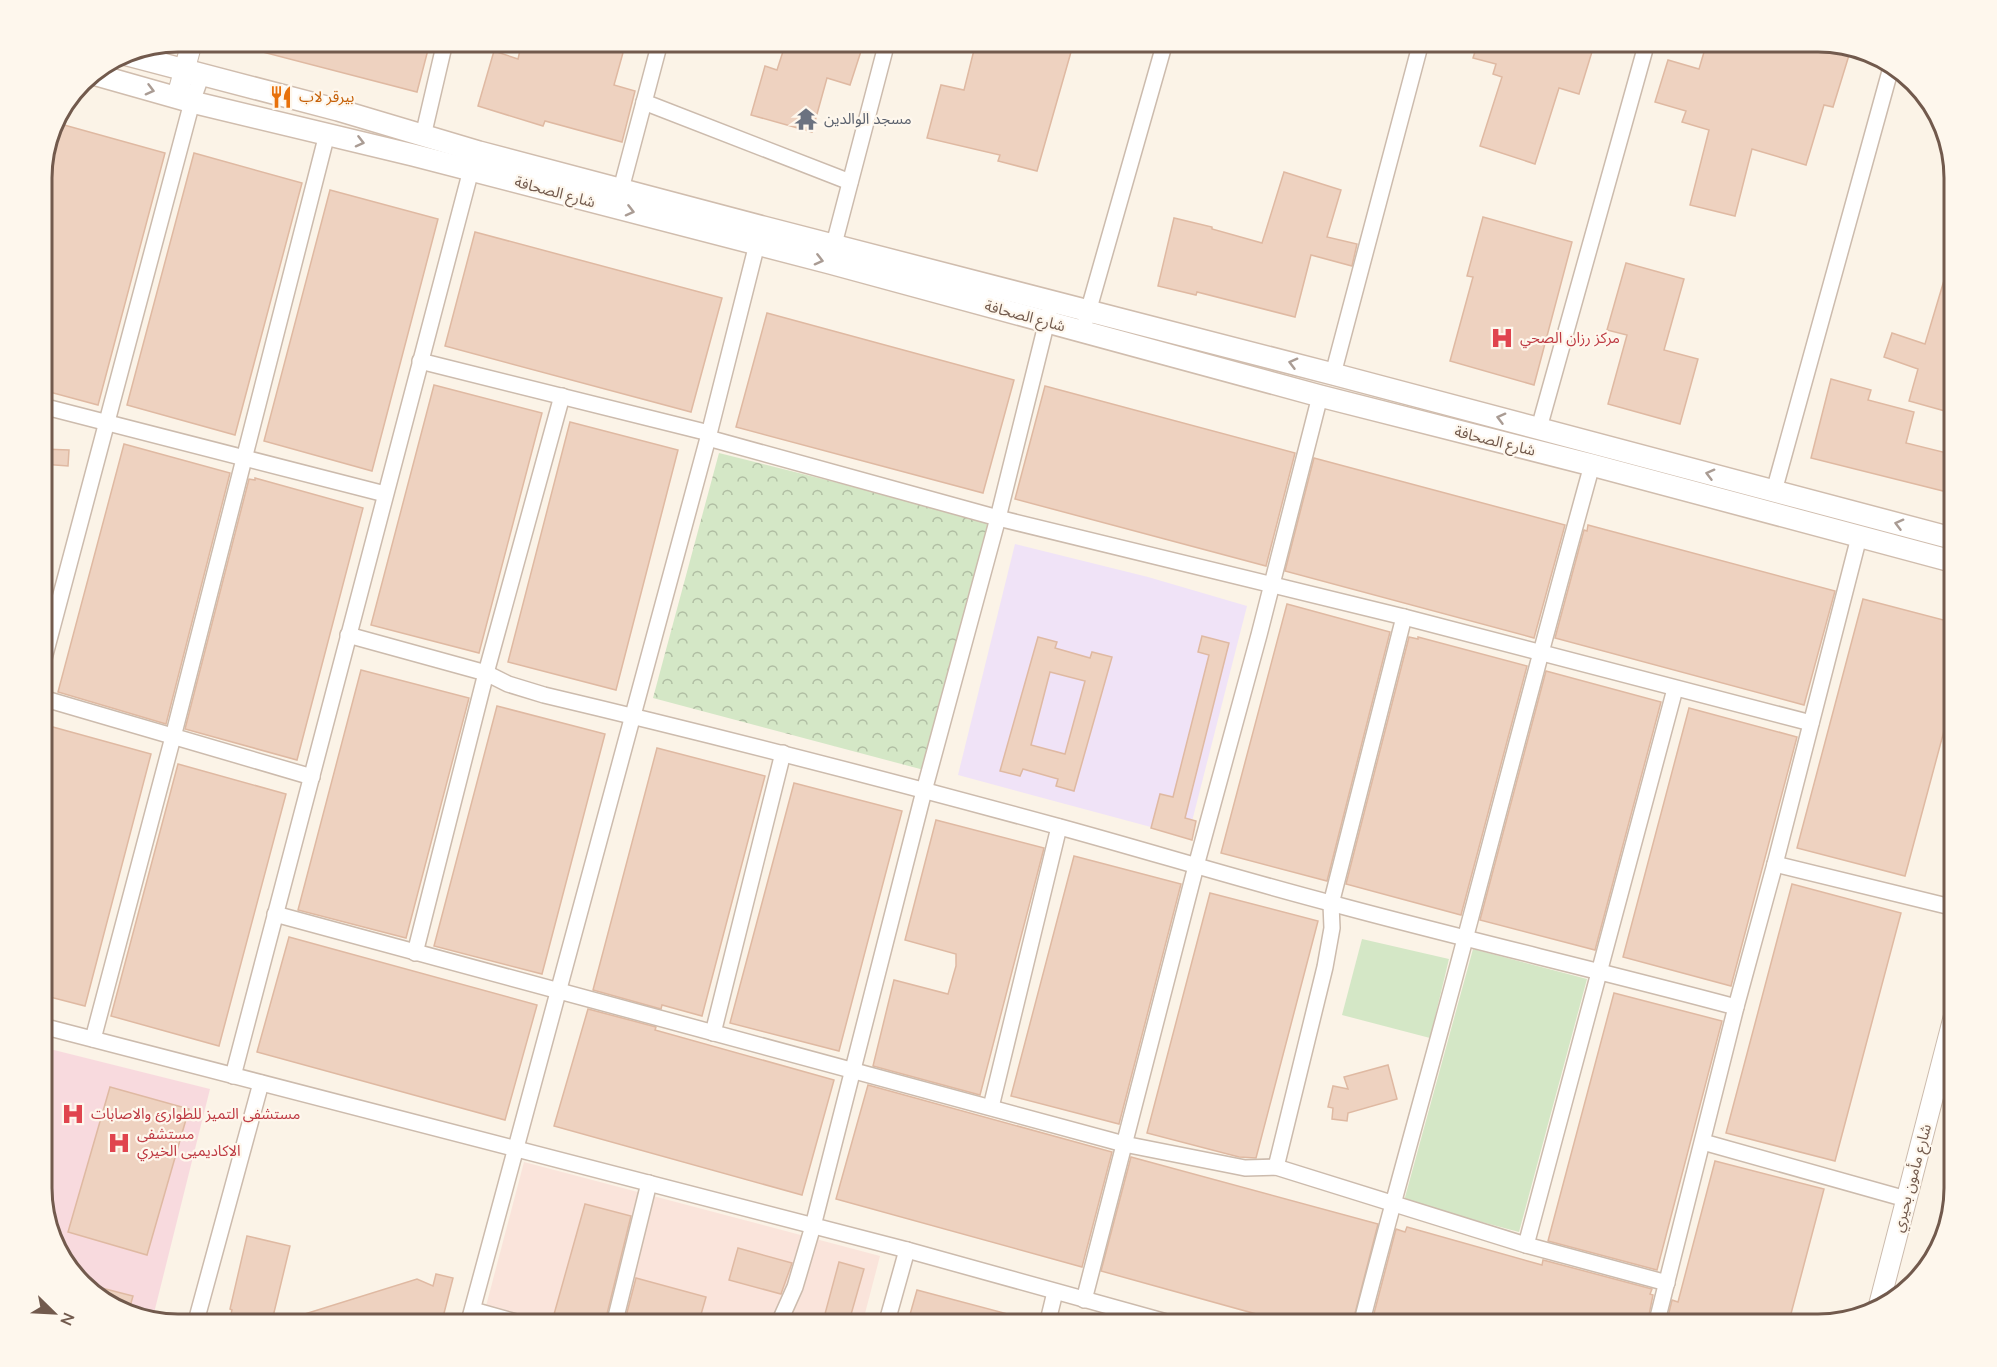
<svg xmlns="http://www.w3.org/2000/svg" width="1997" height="1367" font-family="Mulish,'Noto Sans Arabic',sans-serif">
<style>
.commercial{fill:#fae4db}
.education{fill:#f0e3f7}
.medical{fill:#f8dade}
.green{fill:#d4e7c6}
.park{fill:url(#park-crowns)}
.building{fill:#eed2c0;stroke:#dfb9a2;stroke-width:1.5;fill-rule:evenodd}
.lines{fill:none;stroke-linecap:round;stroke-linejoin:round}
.minor-casing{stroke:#ccbbad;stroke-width:18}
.tertiary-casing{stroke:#ccbbad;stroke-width:22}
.secondary-casing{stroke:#d0bdae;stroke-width:24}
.minor{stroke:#fff;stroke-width:15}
.tertiary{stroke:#fff;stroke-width:20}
.secondary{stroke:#fff;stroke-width:21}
.oneway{stroke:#aa9c94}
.labels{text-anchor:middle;stroke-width:4.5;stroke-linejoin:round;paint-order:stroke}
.food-label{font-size:15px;fill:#c56008;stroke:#fef7ed;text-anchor:start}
.worship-label{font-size:15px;fill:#5b616d;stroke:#fef7ed;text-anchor:start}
.street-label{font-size:15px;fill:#725a4d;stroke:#fef7ed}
.health-label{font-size:15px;fill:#be3a42;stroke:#fef7ed;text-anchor:start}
.rim{fill:none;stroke:#725a4d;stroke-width:3}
</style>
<defs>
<pattern id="park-crowns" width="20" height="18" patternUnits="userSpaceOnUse" patternTransform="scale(1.5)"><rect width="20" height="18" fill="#d4e7c6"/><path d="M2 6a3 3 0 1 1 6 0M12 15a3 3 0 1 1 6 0" fill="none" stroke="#b0bea3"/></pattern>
</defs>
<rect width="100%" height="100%" fill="#fbf3e7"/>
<polygon class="commercial" points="524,1162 880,1256 862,1325 481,1325"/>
<polygon class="education" points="1015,544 1148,577 1247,606 1188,837 958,775"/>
<polygon class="medical" points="42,1047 210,1089 153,1317 102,1302 60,1256 42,1197"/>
<g class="green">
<polygon points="1362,939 1449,959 1430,1038 1342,1015"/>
<polygon points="1473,949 1587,979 1519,1232 1404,1201"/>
</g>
<polygon class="park" points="719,453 990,521 924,770 653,698"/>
<g class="building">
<polygon points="244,42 430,42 417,92 243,47"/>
<polygon points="522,42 626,42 614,85 635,91 622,142 545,121 543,126 478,106 494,51 518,59"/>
<polygon points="786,42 864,42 850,85 827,78 812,132 751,115 765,66 777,70"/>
<polygon points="976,42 1034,42 1071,52 1037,171 998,161 1000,155 927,138 941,85 964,90"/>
<polygon points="1478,42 1595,42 1579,94 1559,88 1535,164 1480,146 1502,77 1493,74 1496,64 1473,58"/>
<polygon points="1707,42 1818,42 1850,52 1833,107 1824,105 1806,165 1752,149 1735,216 1690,205 1709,130 1682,122 1686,111 1655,102 1668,60 1699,69"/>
<polygon points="57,123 165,153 98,405 42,390 42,178"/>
<polygon points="194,153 302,183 235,435 127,405"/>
<polygon points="1284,172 1341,190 1327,237 1357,244 1352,266 1311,255 1295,317 1197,292 1196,295 1158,286 1174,218 1212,227 1212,229 1262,243"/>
<polygon points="330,190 438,219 372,471 264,441"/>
<polygon points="1483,217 1572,242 1534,385 1450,361 1473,277 1467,276"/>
<polygon points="475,232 722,298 691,412 445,346"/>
<polygon points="1951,257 1955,258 1955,375 1945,411 1909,401 1918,369 1884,357 1892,333 1925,344"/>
<polygon points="1626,263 1684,279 1664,350 1698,359 1680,424 1608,404 1627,335 1607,330"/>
<polygon points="767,313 1014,380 983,493 736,427"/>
<polygon points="1831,379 1871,390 1868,400 1914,412 1906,443 1955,455 1955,494 1811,458"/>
<polygon points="434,385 542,413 479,653 371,625"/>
<polygon points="1045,386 1295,453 1266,566 1015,499"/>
<polygon points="570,422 678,450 616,690 508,662"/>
<polygon points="124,444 230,473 166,724 58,692"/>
<polygon points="42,449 69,450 68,466 42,464"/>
<polygon points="1314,458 1565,525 1534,638 1285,571"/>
<polygon points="255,478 363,508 297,760 185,729 249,479 255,480"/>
<polygon points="1588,525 1835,591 1804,705 1555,638 1584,530 1587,531"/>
<polygon points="1863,599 1955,623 1955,690 1905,876 1797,848"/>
<polygon points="1287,604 1390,632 1327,881 1221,853"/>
<polygon points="1202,636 1229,643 1185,818 1196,821 1192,840 1151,828 1160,794 1173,797 1209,655 1198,652"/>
<path d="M1038 637 1057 642 1055 648 1090 658 1092 652 1112 657 1074 791 1056 786 1058 779 1023 769 1020 776 1000 771ZM1050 672 1085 681 1065 754 1031 745Z"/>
<polygon points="1409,637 1418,639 1418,637 1527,666 1461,915 1346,884"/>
<polygon points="361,670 469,698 406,938 298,910"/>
<polygon points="1546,671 1661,702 1595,950 1480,920"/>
<polygon points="497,706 605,734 542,974 434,946"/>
<polygon points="1689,708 1797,737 1731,986 1623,957"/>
<polygon points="42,724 151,754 85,1006 42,995"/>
<polygon points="657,748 765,776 702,1016 662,1005 661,1009 593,990"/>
<polygon points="178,764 286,794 219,1046 111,1016"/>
<polygon points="794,783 902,811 839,1051 730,1023"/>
<polygon points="936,820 1044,848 980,1095 873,1066 894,980 948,994 956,966 956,954 905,940"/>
<polygon points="1074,856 1181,884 1119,1124 1011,1096"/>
<polygon points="1792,884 1901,913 1835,1161 1726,1133"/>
<polygon points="1210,893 1318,921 1256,1158 1239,1157 1147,1133"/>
<polygon points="289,937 537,1005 505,1120 257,1052"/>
<polygon points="1614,993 1722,1021 1657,1270 1548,1241"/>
<polygon points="588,1009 656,1027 655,1030 834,1080 802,1195 554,1126"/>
<polygon points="1388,1065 1397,1099 1348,1113 1347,1121 1332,1119 1333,1108 1328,1107 1333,1086 1348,1089 1344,1077"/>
<polygon points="868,1085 1112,1152 1082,1267 836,1199"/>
<polygon points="110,1087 189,1109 147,1255 68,1232"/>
<polygon points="1131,1157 1378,1224 1352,1325 1296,1325 1101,1271"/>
<polygon points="1715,1161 1824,1189 1788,1325 1666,1325 1672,1300 1678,1302"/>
<polygon points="585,1204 631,1216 606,1318 604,1318 602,1325 551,1325"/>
<polygon points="1407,1227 1542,1265 1543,1260 1652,1289 1650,1294 1653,1295 1647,1325 1371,1325 1396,1229 1405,1232"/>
<polygon points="247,1236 290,1246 271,1325 228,1325 232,1310 230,1309"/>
<polygon points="738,1248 792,1263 781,1294 729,1280"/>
<polygon points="839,1262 864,1269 848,1325 822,1325"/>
<polygon points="436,1274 453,1278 441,1325 280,1325 279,1322 417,1279 433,1286"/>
<polygon points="636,1278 706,1297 698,1325 624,1324"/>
<polygon points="86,1284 133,1296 129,1310 102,1302"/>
<polygon points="917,1290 1030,1320 1030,1325 907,1325"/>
</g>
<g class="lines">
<g class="minor-casing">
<g id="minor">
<polyline points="644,102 850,182"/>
<polyline points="423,136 445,42"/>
<polyline points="621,189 660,42"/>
<polyline points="834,244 887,42"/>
<polyline points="1086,319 1165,42"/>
<polyline points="420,361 709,433"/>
<polyline points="1333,374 1421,42"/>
<polyline points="42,406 385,494"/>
<polyline points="1539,428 1647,42"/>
<polyline points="708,438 998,518 1404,617 1811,723"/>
<polyline points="1774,491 1892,64"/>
<path d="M348 635 486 673 508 684 544 695C717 736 888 780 1060 827 1151 852 1242 880 1334 904 1467 940 1602 971 1736 1007"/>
<polyline points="42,666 192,102 202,74"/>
<polyline points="42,698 312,777"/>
<polyline points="1775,864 1955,908"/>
<polyline points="275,914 1124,1144 1245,1168 1276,1167 1526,1245 1667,1283"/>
<polyline points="415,953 486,673 562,396"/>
<polyline points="42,1026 907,1250 1177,1325"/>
<polyline points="713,1033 783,753"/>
<polyline points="93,1039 173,737 327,134"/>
<polyline points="233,1076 471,170"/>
<polyline points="991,1107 1059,827"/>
<polyline points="1703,1142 1906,1199"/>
<polyline points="1276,1167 1325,967 1332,928 1331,904 1404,617"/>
<polyline points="1526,1245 1675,689"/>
<polyline points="1084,1300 1196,866 1259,635 1320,396"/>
<polyline points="473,1310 527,1325"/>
<polyline points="195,1325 261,1083"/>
<polyline points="468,1325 708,438 757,244"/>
<polyline points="614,1325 649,1183"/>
<polyline points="778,1325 795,1287 813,1226 924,791 998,518 1049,313"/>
<polyline points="886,1325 907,1250"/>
<polyline points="1047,1325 1055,1292"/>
<path d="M1361 1325C1394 1196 1431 1068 1465 939 1507 781 1548 623 1592 465"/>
<polyline points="1656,1325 1736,1007 1775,864 1859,537"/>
</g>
</g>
<g class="tertiary-casing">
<g id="tertiary">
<polyline points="177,97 192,42"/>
<polyline points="1878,1309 1955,1012"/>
</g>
</g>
<g class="secondary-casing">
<g id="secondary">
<polyline points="124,54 338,110 479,152 763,227 1333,374 1955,539"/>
<polyline points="93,74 192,102 413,155 830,263 1320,396 1592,465 1955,562"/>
</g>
</g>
<use href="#minor" class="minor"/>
<use href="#tertiary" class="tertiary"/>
<use href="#secondary" class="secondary"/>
</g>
<defs><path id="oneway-chevron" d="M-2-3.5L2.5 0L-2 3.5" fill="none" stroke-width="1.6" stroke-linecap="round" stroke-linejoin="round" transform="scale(1.5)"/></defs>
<g class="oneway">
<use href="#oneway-chevron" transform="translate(150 90) rotate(15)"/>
<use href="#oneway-chevron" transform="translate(360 142) rotate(14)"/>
<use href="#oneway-chevron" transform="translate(630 211) rotate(14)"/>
<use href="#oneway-chevron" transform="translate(819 260) rotate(14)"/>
<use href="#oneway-chevron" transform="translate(1293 363) rotate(-165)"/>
<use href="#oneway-chevron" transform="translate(1501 418) rotate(-165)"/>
<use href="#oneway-chevron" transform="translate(1710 474) rotate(-165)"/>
<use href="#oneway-chevron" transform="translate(1899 524) rotate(-165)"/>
</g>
<defs>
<g id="restaurant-bare" transform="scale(1.8)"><path d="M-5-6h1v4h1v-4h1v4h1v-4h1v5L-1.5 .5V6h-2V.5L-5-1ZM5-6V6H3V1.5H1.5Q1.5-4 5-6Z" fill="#e8710a" stroke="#fef7ed" stroke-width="2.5" paint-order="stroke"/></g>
<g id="temple-bare" transform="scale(1.8)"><path d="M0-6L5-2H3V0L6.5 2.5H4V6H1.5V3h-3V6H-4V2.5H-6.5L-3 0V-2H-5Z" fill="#6b7280" stroke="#fef7ed" stroke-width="2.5" paint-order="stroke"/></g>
<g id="hospital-bare" transform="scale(1.8)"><path d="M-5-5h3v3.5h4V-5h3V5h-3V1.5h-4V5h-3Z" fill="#e0444e" stroke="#fef7ed" stroke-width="2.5" paint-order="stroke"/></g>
</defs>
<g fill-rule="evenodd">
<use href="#restaurant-bare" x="281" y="97"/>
<use href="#temple-bare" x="806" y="119"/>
<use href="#hospital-bare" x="1502" y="338"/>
<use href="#hospital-bare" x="73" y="1114"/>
<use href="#hospital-bare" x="119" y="1143"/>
</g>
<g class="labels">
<g class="food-label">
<text x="299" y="102">بيرقر لاب</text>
</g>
<g class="worship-label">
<text x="824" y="124">مسجد الوالدين</text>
</g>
<g class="street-label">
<text transform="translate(555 192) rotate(15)" y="5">شارع الصحافة</text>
<text transform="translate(1025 316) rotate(15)" y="5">شارع الصحافة</text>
<text transform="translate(1495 441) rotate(14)" y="5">شارع الصحافة</text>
<text transform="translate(1912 1178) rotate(-75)" y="5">شارع مأمون بحيري</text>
</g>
<g class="health-label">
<text x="1520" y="343">مركز رزان الصحي</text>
<text x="91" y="1119">مستشفى التميز للطوارئ والاصابات</text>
<text x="137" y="1139">مستشفى<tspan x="137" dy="17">الاكاديميى الخيري</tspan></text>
</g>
</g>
<path d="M0 0H1997V1367H0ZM178 52H1818A126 126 0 0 1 1944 178V1188A126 126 0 0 1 1818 1314H178A126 126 0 0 1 52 1188V178A126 126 0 0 1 178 52Z" fill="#fef7ed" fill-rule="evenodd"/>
<path class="rim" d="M178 52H1818A126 126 0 0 1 1944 178V1188A126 126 0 0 1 1818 1314H178A126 126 0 0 1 52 1188V178A126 126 0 0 1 178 52Z"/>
<g transform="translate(54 1313) rotate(114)" stroke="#fef7ed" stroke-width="4.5" paint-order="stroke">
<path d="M0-4.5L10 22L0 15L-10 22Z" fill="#725a4d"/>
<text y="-9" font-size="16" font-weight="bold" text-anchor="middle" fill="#725a4d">N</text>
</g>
</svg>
